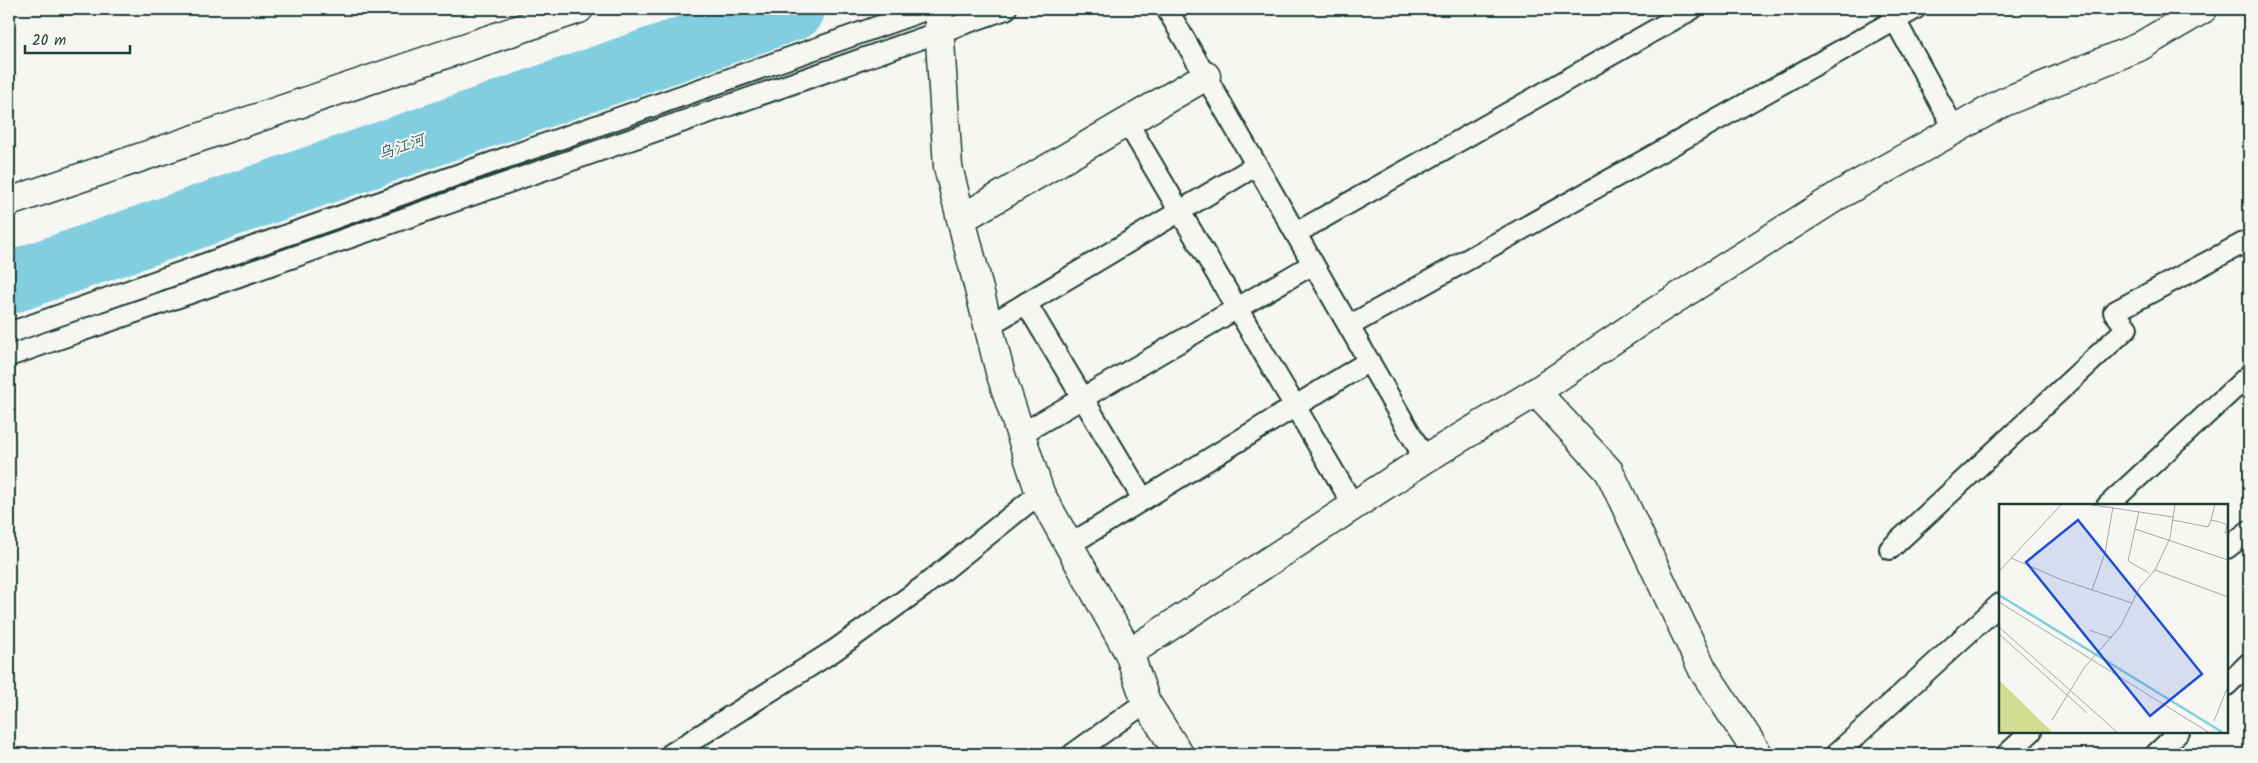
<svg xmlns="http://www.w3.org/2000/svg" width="2258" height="763" font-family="Kalam,'LXGW WenKai TC',sans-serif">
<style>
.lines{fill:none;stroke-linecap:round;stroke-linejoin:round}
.river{stroke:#82cee1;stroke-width:62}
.lane-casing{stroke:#1f3d34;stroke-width:24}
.street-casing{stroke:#1f3d34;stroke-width:31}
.lane{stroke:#f6f6f2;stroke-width:20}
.street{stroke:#f6f6f2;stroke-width:28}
.labels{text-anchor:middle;stroke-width:4;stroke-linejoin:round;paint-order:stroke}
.water-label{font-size:16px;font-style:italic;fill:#335a57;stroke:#f6f6f2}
.inset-river{fill:none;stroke:#82cee1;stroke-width:2.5}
.inset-road{fill:none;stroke:#a0aca6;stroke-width:1}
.view{fill:#1d4ed8;fill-opacity:0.15;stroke:#1d4ed8;stroke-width:2.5}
.inset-edge{fill:none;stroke:#1f3d34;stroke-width:2.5}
</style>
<rect width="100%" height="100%" fill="#f6f6f2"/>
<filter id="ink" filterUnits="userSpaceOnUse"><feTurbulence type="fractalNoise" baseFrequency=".02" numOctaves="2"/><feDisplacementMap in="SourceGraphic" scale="10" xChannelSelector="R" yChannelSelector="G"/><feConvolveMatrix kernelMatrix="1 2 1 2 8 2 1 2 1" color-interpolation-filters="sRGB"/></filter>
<g filter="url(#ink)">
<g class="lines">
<polyline class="river" points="9,283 794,9"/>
<g class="lane-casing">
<g id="lane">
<polyline points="1167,9 1425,459"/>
<polyline points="1889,9 1955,130"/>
<polyline points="1127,122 1354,506"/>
<polyline points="1296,233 1692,9"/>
<polyline points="1026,303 1143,499"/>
<polyline points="988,326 1257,165"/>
<polyline points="1349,326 1915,9"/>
<polyline points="9,333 928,9"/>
<polyline points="9,356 1006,9"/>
<polyline points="1021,434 1313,264"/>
<polyline points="2107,506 2249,375"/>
<polyline points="1069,545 1369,361"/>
<polyline points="2227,548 2249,531"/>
<polyline points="1890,549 2127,328 2114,312 2249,240"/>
<polyline points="2227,685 2249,663"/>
<polyline points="671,754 835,650 924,586 1040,493"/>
<polyline points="1073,754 1146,702"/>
<polyline points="1836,754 2000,604"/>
<polyline points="2007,754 2031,732"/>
<polyline points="2156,754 2179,732"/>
</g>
</g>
<g class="street-casing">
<g id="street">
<polyline points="938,9 948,167 1000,372 1040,493 1129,653 1146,702 1179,754"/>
<polyline points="9,202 579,9"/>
<polyline points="961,219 1206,76"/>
<polyline points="1536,392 1609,471 1703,670 1758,754"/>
<polyline points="1129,653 1425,459 1536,392 1653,313 1839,195 2004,102 2139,47 2203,9"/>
</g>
</g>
<use href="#lane" class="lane"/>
<use href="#street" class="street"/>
</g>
</g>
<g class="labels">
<g class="water-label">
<text transform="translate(401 146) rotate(-19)" y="6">乌江河</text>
</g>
</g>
<g transform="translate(1999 504)">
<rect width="229" height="229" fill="#f6f6f2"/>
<path d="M0 176 53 228H0Z" fill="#d0de92"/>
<path class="inset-river" d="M0 91 223 228"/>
<path class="inset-road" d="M87 0 174 13M140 7 129 57 150 69M174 16 209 23 212 16 221 18 228 21 226 29H229M212 16 216 0M136 25 229 56M12 54 63 76 133 99M156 66 229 93M0 67 63 0M93 86 106 49 114 3M0 98 209 228M0 123 118 228M90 126 113 134M0 130 88 209M53 216 85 164 121 123 141 83 156 66 171 34 176 0M215 217 229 182"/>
<path class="view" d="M79 16 203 170 151 212 27 58Z"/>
<rect width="229" height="229" class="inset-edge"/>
</g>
<rect width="2258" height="763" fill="none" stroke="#f6f6f2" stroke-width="30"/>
<rect x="15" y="15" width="2228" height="733" fill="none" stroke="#1f3d34" stroke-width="2" filter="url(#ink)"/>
<path d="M25 45v8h105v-8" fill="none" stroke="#1f3d34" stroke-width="2.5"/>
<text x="32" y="45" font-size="15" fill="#1f3d34" stroke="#f6f6f2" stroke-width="4" paint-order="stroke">20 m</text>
</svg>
